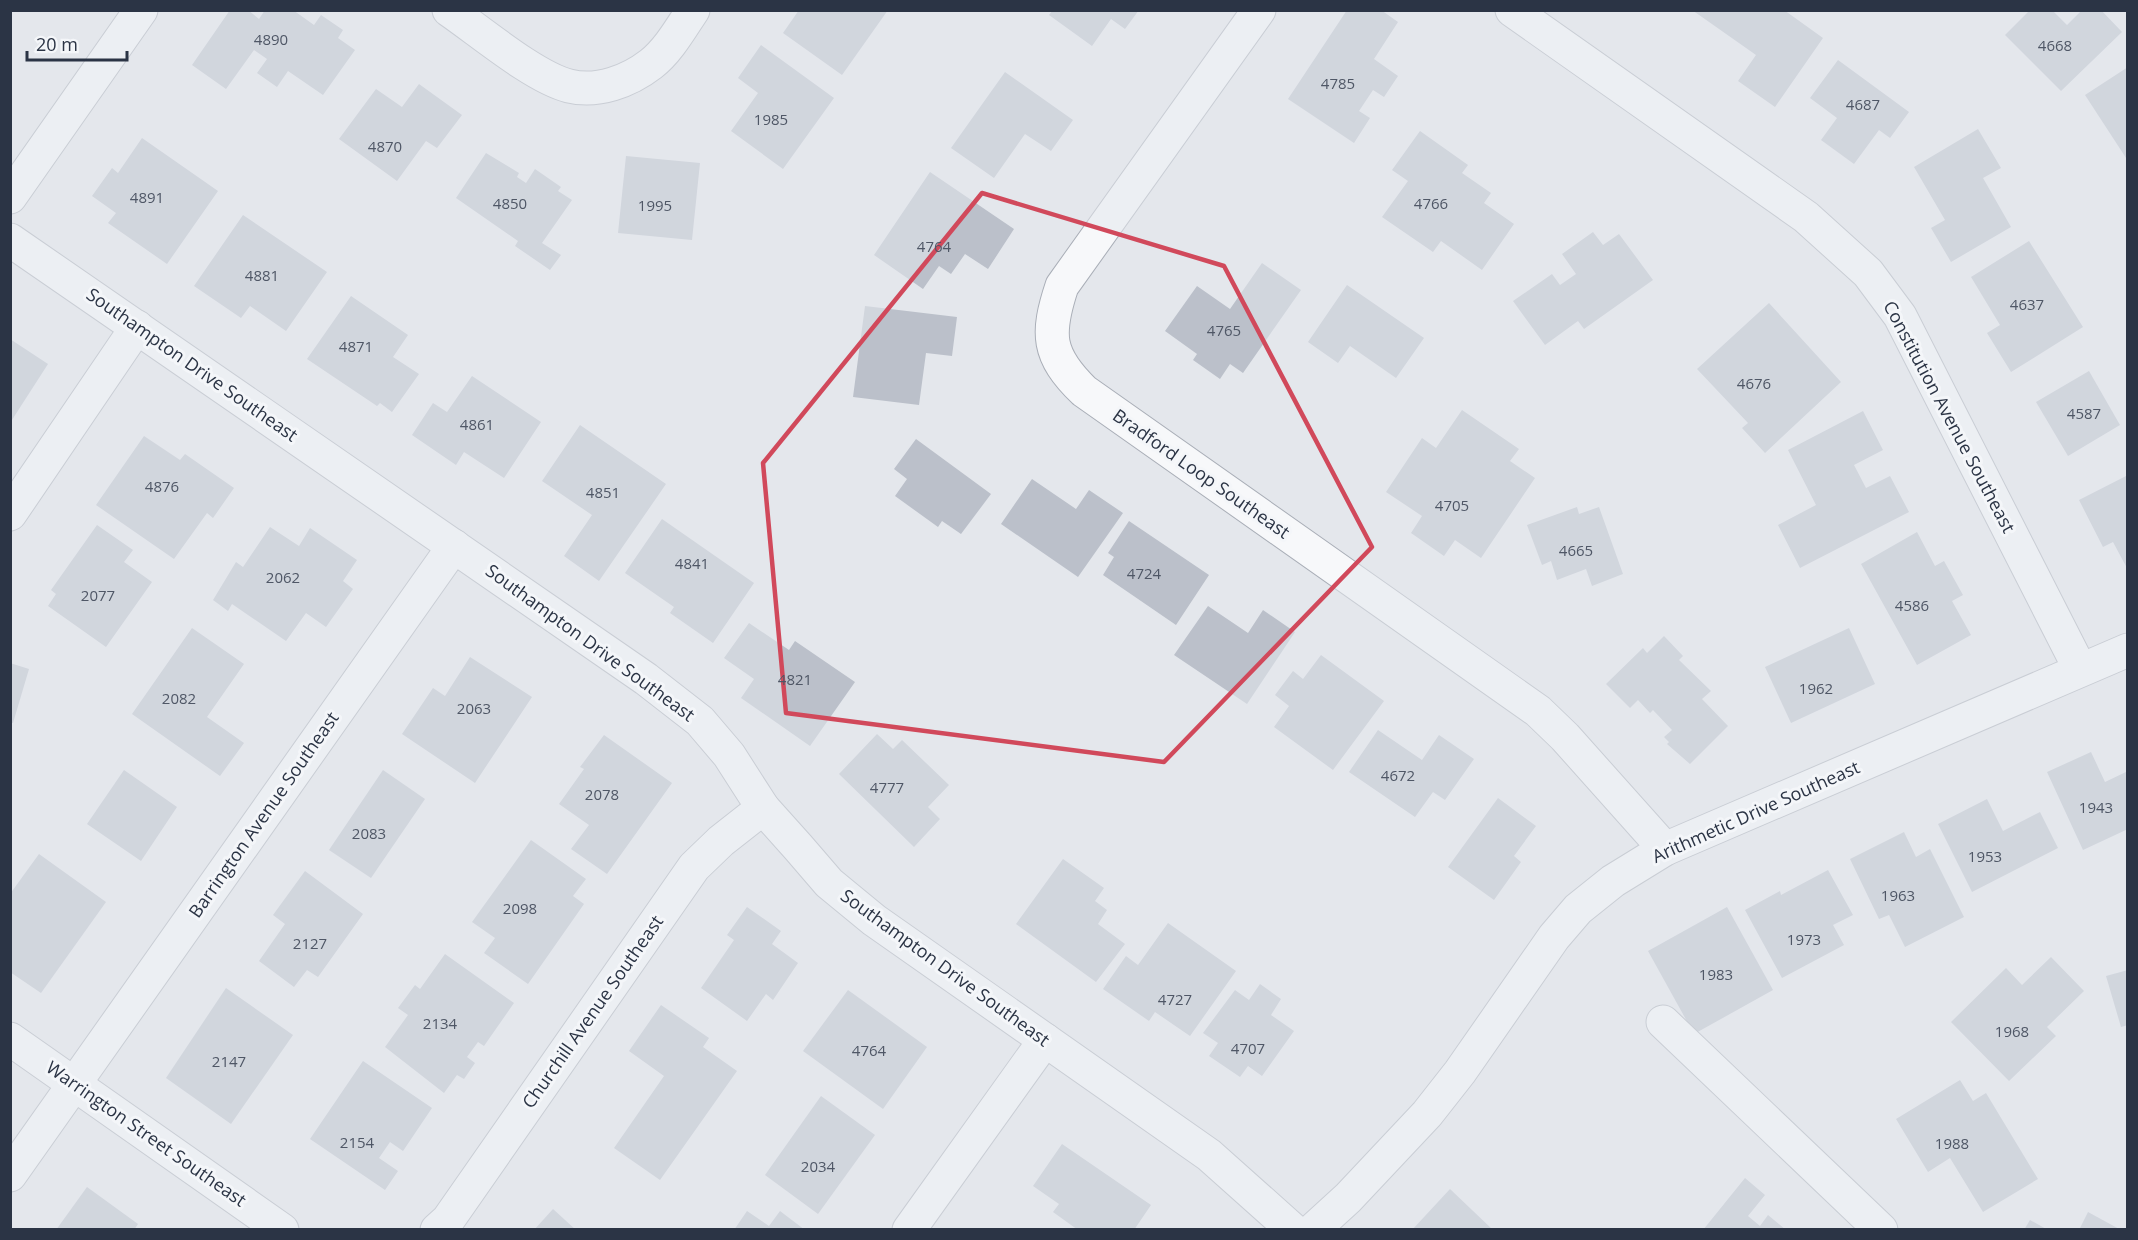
<svg xmlns="http://www.w3.org/2000/svg" width="2138" height="1240" font-family="'Open Sans',sans-serif">
<style>
.building{fill:#bbc0ca}
.lines{fill:none;stroke-linecap:round;stroke-linejoin:round}
.street-casing{stroke:#a9aeb7;stroke-width:35}
.street{stroke:#f7f8fa;stroke-width:33}
.marked{fill:none;stroke:#d1495b;stroke-width:4.5;stroke-linejoin:round}
.labels{text-anchor:middle;stroke-width:6;stroke-linejoin:round;paint-order:stroke}
.number-label{font-size:15px;fill:#4f5766}
.street-label{font-size:18px;fill:#2b3445;stroke:#f4f6f9}
</style>
<rect width="100%" height="100%" fill="#e4e7ec"/>
<g class="building">
<polygon points="230,10 248,10 259,19 265,10 293,10 314,25 321,15 343,30 338,38 355,50 323,95 288,71 277,87 257,73 267,59 254,50 226,89 192,65"/>
<polygon points="799,10 888,10 842,75 783,33"/>
<polygon points="1053,10 1139,10 1125,29 1111,19 1092,46 1049,15"/>
<polygon points="1347,10 1381,10 1398,22 1374,59 1398,76 1384,97 1373,90 1359,111 1370,118 1354,143 1288,99"/>
<polygon points="1692,10 1784,10 1823,38 1775,107 1738,81 1756,55"/>
<polygon points="2030,10 2052,10 2067,25 2082,10 2101,10 2122,32 2061,91 2005,35"/>
<polygon points="761,45 834,98 783,169 731,131 758,93 738,78"/>
<polygon points="1838,60 1909,112 1890,138 1879,130 1854,164 1821,140 1837,118 1810,98"/>
<polygon points="2128,67 2128,161 2085,95"/>
<polygon points="1005,72 1073,120 1051,151 1025,134 994,178 951,148"/>
<polygon points="419,84 462,115 437,148 426,141 397,181 339,139 376,89 402,107"/>
<polygon points="1978,129 2001,168 1983,178 2011,227 1951,262 1931,228 1945,220 1914,167"/>
<polygon points="1420,131 1468,165 1462,173 1491,193 1484,203 1514,224 1482,270 1441,241 1433,252 1382,217 1408,181 1392,170"/>
<polygon points="142,138 218,191 167,264 108,223 116,213 92,196 112,168 118,173"/>
<polygon points="486,153 519,173 517,177 526,183 535,169 561,187 558,191 572,200 542,243 561,255 550,270 515,246 518,241 456,198"/>
<polygon points="626,156 700,163 692,240 618,233"/>
<polygon points="930,172 1014,229 988,269 965,254 951,274 939,266 923,289 874,255"/>
<polygon points="243,215 327,272 286,331 250,306 241,318 194,286"/>
<polygon points="1593,232 1603,245 1619,234 1653,280 1584,329 1578,321 1545,345 1513,301 1552,274 1560,285 1576,274 1562,254"/>
<polygon points="2029,241 2083,327 2011,372 1987,333 2000,325 1971,277"/>
<polygon points="1262,263 1301,290 1243,373 1230,364 1220,379 1193,360 1197,354 1165,331 1197,286 1230,309"/>
<polygon points="1347,285 1424,338 1396,378 1350,346 1338,363 1308,342"/>
<polygon points="351,296 408,335 393,357 419,374 392,412 380,403 377,406 307,359"/>
<polygon points="1769,303 1841,382 1765,453 1742,428 1748,423 1697,369"/>
<polygon points="865,306 957,317 952,356 926,353 919,405 853,397"/>
<polygon points="10,339 48,364 10,423"/>
<polygon points="2089,371 2120,425 2068,456 2036,402"/>
<polygon points="472,376 541,422 504,478 464,452 456,465 412,435 433,403 447,412"/>
<polygon points="1462,410 1519,449 1510,461 1535,478 1481,558 1455,540 1444,556 1411,533 1422,516 1386,492 1422,438 1436,448"/>
<polygon points="1863,411 1883,450 1854,465 1866,488 1890,476 1909,512 1800,568 1778,525 1816,505 1788,450"/>
<polygon points="580,425 666,484 599,581 564,556 592,515 542,481"/>
<polygon points="144,436 180,460 185,454 234,488 213,518 207,513 174,559 96,505"/>
<polygon points="916,439 991,494 961,534 942,521 938,527 895,496 907,479 894,469"/>
<polygon points="2128,475 2128,570 2113,542 2103,547 2079,500"/>
<polygon points="1032,479 1076,509 1089,490 1123,513 1078,577 1001,524"/>
<polygon points="1577,507 1579,514 1599,507 1623,574 1592,586 1586,569 1557,580 1551,561 1542,565 1527,525"/>
<polygon points="662,519 754,583 713,643 670,613 674,607 625,573"/>
<polygon points="1129,521 1209,575 1176,625 1103,575 1114,557 1108,553"/>
<polygon points="97,525 133,550 124,562 152,582 106,647 48,606 56,594 51,590"/>
<polygon points="270,527 299,546 310,528 357,560 343,581 353,589 326,627 306,613 286,641 232,604 228,611 213,600 236,562 243,567"/>
<polygon points="1917,532 1935,566 1944,561 1963,595 1952,601 1971,635 1917,665 1861,564"/>
<polygon points="1208,606 1248,633 1263,610 1295,632 1247,704 1174,655"/>
<polygon points="749,623 789,650 795,641 855,682 810,746 741,698 754,679 724,658"/>
<polygon points="192,628 244,664 207,717 244,743 220,776 132,714"/>
<polygon points="1849,628 1875,684 1791,723 1765,667"/>
<polygon points="1664,636 1683,656 1679,660 1711,691 1702,699 1728,726 1690,764 1667,744 1669,742 1664,737 1672,730 1653,710 1650,713 1638,700 1630,708 1606,684 1643,648 1647,653"/>
<polygon points="1321,655 1384,701 1333,770 1274,727 1289,706 1275,695 1293,671 1303,679"/>
<polygon points="470,657 532,697 475,783 402,734 433,688 445,696"/>
<polygon points="10,663 29,669 13,723 10,722"/>
<polygon points="1378,730 1422,760 1439,735 1474,759 1445,800 1433,792 1415,817 1349,772"/>
<polygon points="877,734 893,749 902,740 949,785 928,807 940,819 914,847 839,774"/>
<polygon points="604,735 672,783 607,874 571,849 589,825 559,804 584,769 580,767"/>
<polygon points="2091,752 2105,782 2128,771 2128,829 2083,850 2047,772"/>
<polygon points="124,770 177,807 141,861 87,824"/>
<polygon points="383,770 425,799 371,878 329,850"/>
<polygon points="1498,798 1536,826 1514,856 1521,862 1494,900 1448,867"/>
<polygon points="1987,799 2003,831 2040,812 2058,848 1972,892 1938,824"/>
<polygon points="1904,832 1916,857 1930,849 1964,917 1905,947 1889,915 1879,919 1850,859"/>
<polygon points="531,840 586,879 573,896 584,904 528,984 484,953 495,938 472,922"/>
<polygon points="39,854 106,902 41,993 10,972 10,894"/>
<polygon points="1063,859 1104,888 1095,901 1107,910 1098,924 1125,944 1096,982 1016,924"/>
<polygon points="1828,870 1853,915 1833,925 1844,945 1782,978 1745,910 1780,891 1781,895"/>
<polygon points="305,871 363,914 318,977 307,970 294,987 259,961 285,924 273,915"/>
<polygon points="747,907 781,931 772,944 798,963 773,1000 766,994 747,1021 701,988 734,940 727,935"/>
<polygon points="1727,907 1773,990 1694,1034 1648,951"/>
<polygon points="1168,923 1236,971 1190,1036 1155,1012 1149,1021 1103,989 1126,956 1138,965"/>
<polygon points="445,954 514,1003 484,1046 478,1042 467,1057 475,1063 464,1079 457,1075 444,1093 385,1047 408,1015 398,1008 415,985 420,989"/>
<polygon points="2051,957 2084,991 2047,1027 2056,1036 2009,1081 1951,1022 2006,968 2022,985"/>
<polygon points="2128,970 2128,1025 2121,1027 2106,976"/>
<polygon points="1260,984 1281,999 1271,1015 1294,1031 1262,1076 1248,1066 1240,1077 1209,1056 1218,1043 1203,1033 1235,990 1249,1000"/>
<polygon points="226,988 293,1035 231,1124 166,1078"/>
<polygon points="848,990 927,1047 883,1109 803,1051"/>
<polygon points="661,1005 709,1038 703,1047 737,1071 660,1180 614,1148 664,1076 629,1051"/>
<polygon points="363,1061 432,1108 403,1151 390,1142 379,1158 398,1171 385,1190 310,1139"/>
<polygon points="1960,1080 1973,1101 1986,1093 2038,1179 1983,1212 1950,1158 1928,1172 1896,1119"/>
<polygon points="821,1096 875,1135 818,1214 765,1175"/>
<polygon points="1062,1144 1151,1205 1134,1230 1078,1230 1053,1212 1059,1204 1033,1186"/>
<polygon points="1745,1178 1765,1195 1748,1216 1760,1226 1768,1215 1786,1230 1703,1230"/>
<polygon points="87,1187 138,1224 134,1230 56,1230"/>
<polygon points="1450,1189 1493,1230 1412,1230"/>
<polygon points="553,1209 576,1230 534,1230"/>
<polygon points="747,1211 769,1226 780,1211 805,1230 734,1230"/>
<polygon points="2088,1212 2121,1230 2079,1230"/>
<polygon points="2030,1220 2048,1230 2024,1230"/>
</g>
<g class="lines">
<g class="street-casing">
<g id="street">
<path d="M449 10C481 32 534 77 569 86 598 93 629 81 651 64 668 51 681 28 693 10"/>
<path d="M1259 10 1062 286C1046 334 1047 355 1084 391L1538 711 1565 737 1665 849"/>
<polyline points="1512,10 1806,217 1868,273 1900,316 2080,669"/>
<polyline points="10,197 141,10"/>
<polyline points="10,240 646,679 700,721 729,755 763,808 798,847 829,883 874,920 1209,1155 1293,1230"/>
<polyline points="10,514 137,327"/>
<polyline points="1663,1022 1881,1230"/>
<polyline points="10,1039 282,1230"/>
<polyline points="10,1175 454,546"/>
<polyline points="437,1230 448,1220 694,867 721,841 763,808"/>
<polyline points="909,1230 1045,1040"/>
<polyline points="1313,1230 1348,1198 1427,1114 1460,1072 1554,937 1578,909 1613,881 1665,849 2128,650"/>
</g>
</g>
<use href="#street" class="street"/>
</g>
<path d="M0 0H2138V1240H0ZM982 193 1224 266 1372 547 1164 762 786 713 763 463Z" fill="#e4e7ec" fill-opacity=".55" fill-rule="evenodd"/>
<path class="marked" d="M982 193 1224 266 1372 547 1164 762 786 713 763 463Z"/>
<g class="labels">
<g class="number-label">
<text x="271" y="45">4890</text>
<text x="2055" y="51">4668</text>
<text x="1338" y="89">4785</text>
<text x="1863" y="110">4687</text>
<text x="771" y="125">1985</text>
<text x="385" y="152">4870</text>
<text x="147" y="203">4891</text>
<text x="510" y="209">4850</text>
<text x="1431" y="209">4766</text>
<text x="655" y="211">1995</text>
<text x="934" y="252">4764</text>
<text x="262" y="281">4881</text>
<text x="2027" y="310">4637</text>
<text x="1224" y="336">4765</text>
<text x="356" y="352">4871</text>
<text x="1754" y="389">4676</text>
<text x="2084" y="419">4587</text>
<text x="477" y="430">4861</text>
<text x="162" y="492">4876</text>
<text x="603" y="498">4851</text>
<text x="1452" y="511">4705</text>
<text x="1576" y="556">4665</text>
<text x="692" y="569">4841</text>
<text x="1144" y="579">4724</text>
<text x="283" y="583">2062</text>
<text x="98" y="601">2077</text>
<text x="1912" y="611">4586</text>
<text x="795" y="685">4821</text>
<text x="1816" y="694">1962</text>
<text x="179" y="704">2082</text>
<text x="474" y="714">2063</text>
<text x="1398" y="781">4672</text>
<text x="887" y="793">4777</text>
<text x="602" y="800">2078</text>
<text x="2096" y="813">1943</text>
<text x="369" y="839">2083</text>
<text x="1985" y="862">1953</text>
<text x="1898" y="901">1963</text>
<text x="520" y="914">2098</text>
<text x="1804" y="945">1973</text>
<text x="310" y="949">2127</text>
<text x="1716" y="980">1983</text>
<text x="1175" y="1005">4727</text>
<text x="440" y="1029">2134</text>
<text x="2012" y="1037">1968</text>
<text x="1248" y="1054">4707</text>
<text x="869" y="1056">4764</text>
<text x="229" y="1067">2147</text>
<text x="357" y="1148">2154</text>
<text x="1952" y="1149">1988</text>
<text x="818" y="1172">2034</text>
</g>
<g class="street-label">
<text transform="translate(192 365) rotate(35)" y="6">Southampton Drive Southeast</text>
<text transform="translate(1949 417) rotate(62)" y="6">Constitution Avenue Southeast</text>
<text transform="translate(1201 474) rotate(35)" y="6">Bradford Loop Southeast</text>
<text transform="translate(590 643) rotate(36)" y="6">Southampton Drive Southeast</text>
<text transform="translate(1756 812) rotate(-24)" y="6">Arithmetic Drive Southeast</text>
<text transform="translate(264 815) rotate(-55)" y="6">Barrington Avenue Southeast</text>
<text transform="translate(945 968) rotate(36)" y="6">Southampton Drive Southeast</text>
<text transform="translate(593 1012) rotate(-55)" y="6">Churchill Avenue Southeast</text>
<text transform="translate(146 1134) rotate(35)" y="6">Warrington Street Southeast</text>
</g>
</g>
<rect width="2138" height="1240" fill="none" stroke="#2b3445" stroke-width="24"/>
<path d="M27 51v9h100v-9" fill="none" stroke="#2b3445" stroke-width="3"/>
<text x="36" y="51" font-size="18" fill="#2b3445" stroke="#f4f6f9" stroke-width="4.5" paint-order="stroke">20 m</text>
</svg>
